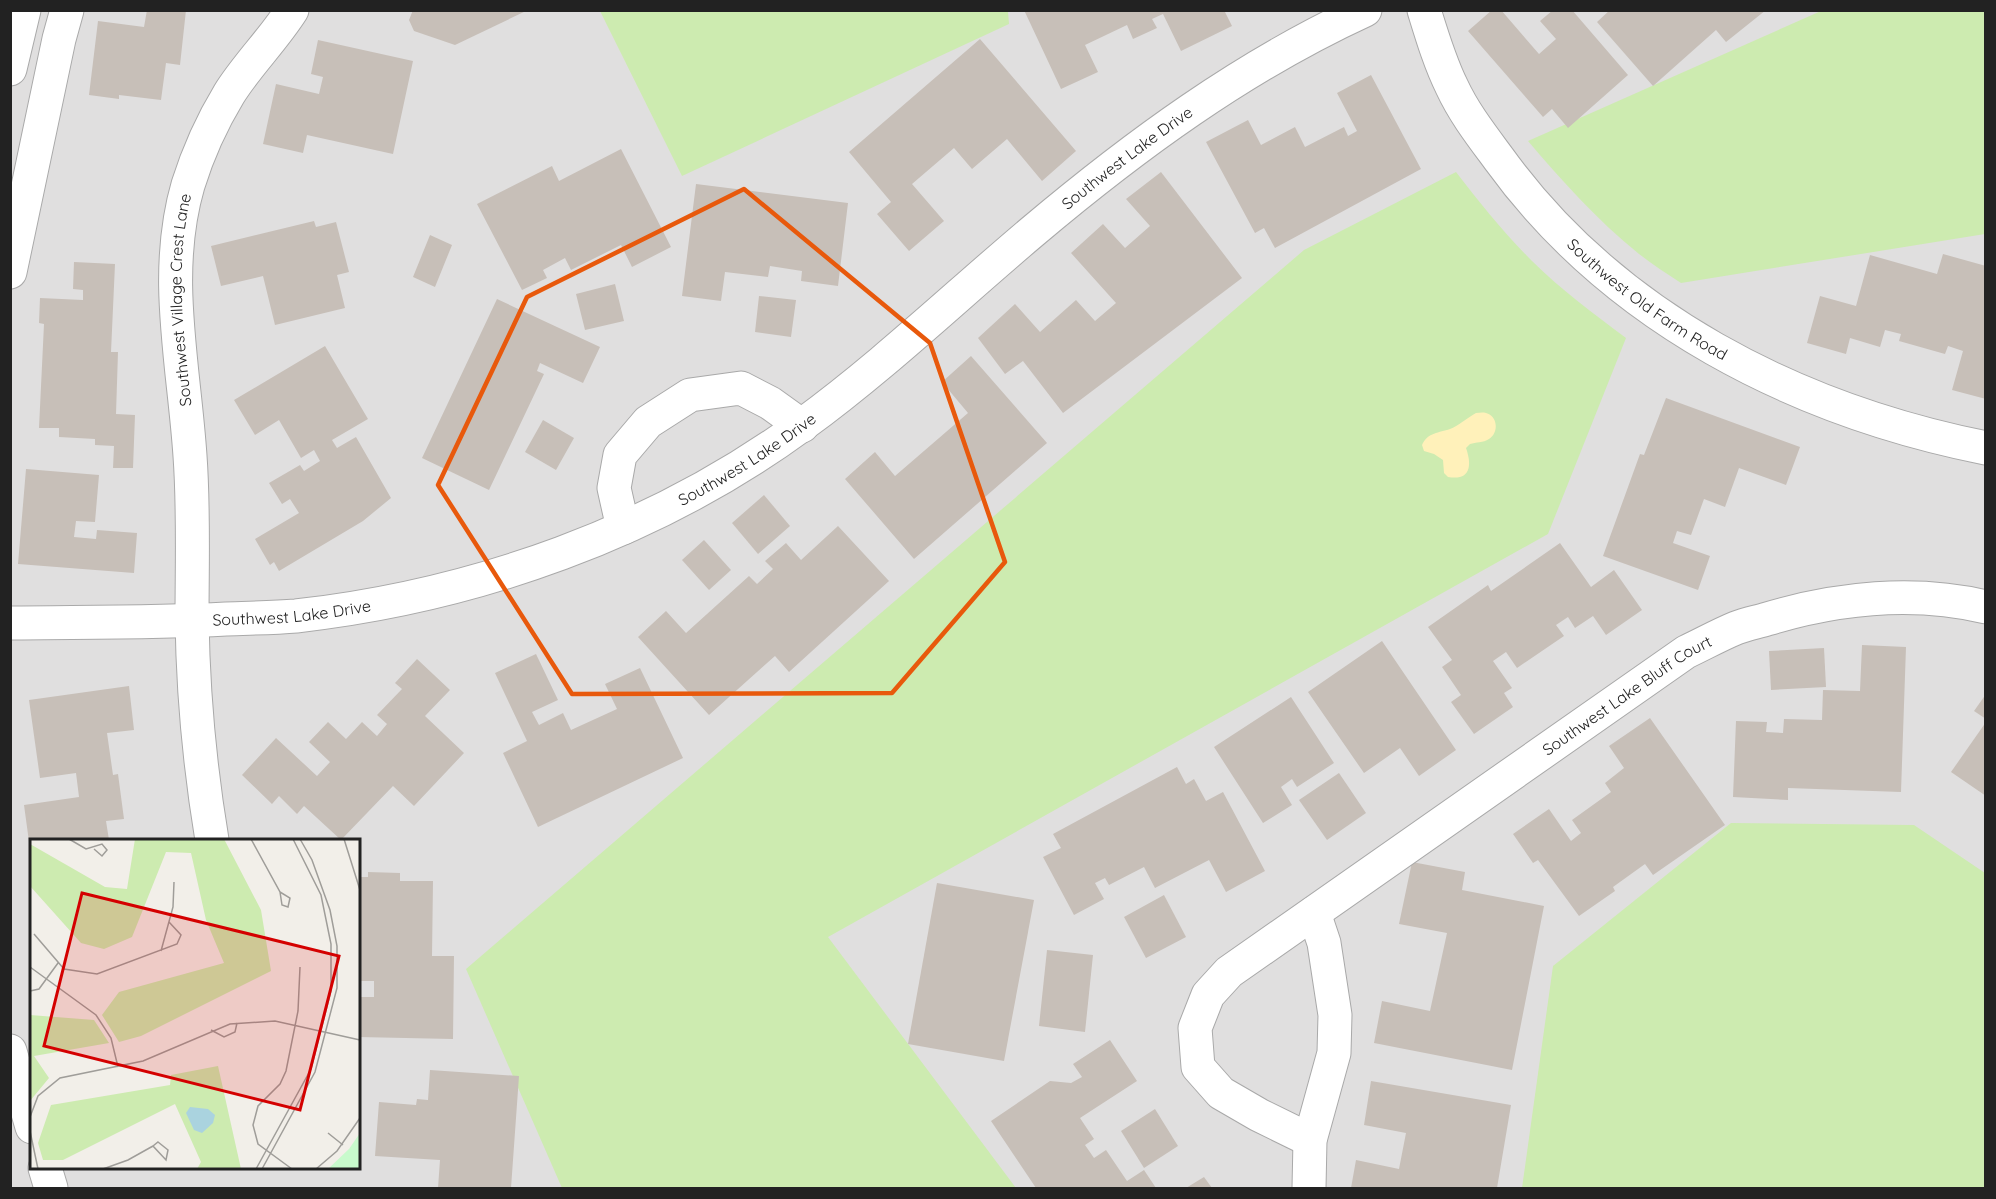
<svg xmlns="http://www.w3.org/2000/svg" width="1996" height="1199" font-family="Quicksand,sans-serif">
<style>
.residential{fill:#e0dfdf;fill-rule:evenodd}
.grass{fill:#cdebb0}
.sand{fill:#fff1ba}
.building{fill:#c7bfb8}
.lines{fill:none;stroke-linecap:round;stroke-linejoin:round}
.minor-casing{stroke:#a9a9a9;stroke-width:35}
.minor{stroke:#fff;stroke-width:33}
.marked{fill:none;stroke:#e8590c;stroke-width:4.5;stroke-linejoin:round}
.labels{text-anchor:middle;stroke-width:5;stroke-linejoin:round;paint-order:stroke}
.street-label{font-size:16px;fill:#222;stroke:#fff}
.inset-road{fill:none;stroke:#9f9d99;stroke-width:1.5}
.view{fill:#d40000;fill-opacity:0.15;stroke:#d40000;stroke-width:3}
.inset-edge{fill:none;stroke:#222;stroke-width:3}
</style>
<rect width="100%" height="100%" fill="#f2efe9"/>
<path class="residential" d="M10 11H1985V1188H11ZM32 840H358V1168H32Z"/>
<g class="grass">
<polygon points="1008,11 1009,24 682,176 600,11"/>
<path d="M1821 11H1985V234L1681 283C1667 274 1652 264 1639 254 1597 220 1562 181 1528 141Z"/>
<path d="M1456 172C1480 203 1504 233 1532 261 1560 289 1594 314 1626 338L1548 534 828 937 1016 1188H562L466 969 1304 250Z"/>
<polygon points="1731,823 1914,825 1985,873 1985,1188 1522,1188 1553,966"/>
</g>
<path class="sand" d="M1476 413C1479 413 1482 412 1486 413 1498 416 1499 433 1489 439 1483 443 1476 442 1470 444L1466 448C1472 465 1471 481 1448 477L1444 473 1443 460 1434 454 1424 451 1422 445C1428 432 1439 433 1450 429 1458 426 1467 418 1476 413Z"/>
<g class="building">
<polygon points="147,10 186,10 180,65 166,63 161,100 119,95 119,99 89,95 98,21 144,27"/>
<polygon points="413,10 528,10 455,45 414,31 409,20"/>
<polygon points="1024,10 1224,10 1232,26 1181,51 1163,14 1152,19 1157,28 1133,39 1127,25 1085,45 1098,72 1061,89"/>
<polygon points="1492,10 1501,10 1539,54 1556,39 1540,21 1553,10 1572,10 1628,75 1568,128 1552,109 1543,117 1468,31"/>
<polygon points="1610,10 1766,10 1726,42 1716,30 1653,86 1597,22"/>
<polygon points="980,39 1076,151 1042,181 1007,139 972,169 954,148 912,184 944,221 909,251 877,214 891,202 849,152"/>
<polygon points="318,40 413,61 393,154 307,135 303,153 263,144 276,84 319,94 323,77 311,74"/>
<polygon points="1371,75 1421,169 1275,248 1264,228 1255,233 1206,142 1248,120 1261,145 1295,127 1305,147 1344,127 1348,136 1357,131 1337,93"/>
<polygon points="621,149 671,247 632,267 621,245 571,270 565,258 543,270 547,278 522,290 477,204 552,166 559,181"/>
<polygon points="1161,172 1242,278 1063,413 1023,361 1005,374 978,338 1015,304 1040,332 1076,300 1095,321 1116,303 1071,253 1103,224 1125,248 1150,226 1126,199"/>
<polygon points="696,184 848,203 838,286 801,281 802,271 770,266 768,277 725,272 721,301 682,296"/>
<polygon points="314,221 316,227 336,222 349,272 337,275 345,308 275,325 263,276 221,286 211,246"/>
<polygon points="430,235 452,245 435,287 413,277"/>
<polygon points="1943,254 1986,266 1986,399 1952,390 1963,351 1948,346 1945,354 1899,341 1901,334 1885,330 1880,347 1850,338 1846,354 1807,343 1820,296 1856,306 1870,255 1937,274"/>
<polygon points="74,262 115,264 111,352 118,352 116,414 135,415 133,468 113,468 114,446 95,445 95,439 59,437 59,428 39,428 44,324 39,323 40,298 83,300 83,290 73,289"/>
<polygon points="615,284 624,321 585,330 576,294"/>
<polygon points="759,296 796,300 791,337 755,332"/>
<polygon points="497,299 600,347 583,383 540,363 537,371 544,374 489,490 422,458"/>
<polygon points="325,346 368,419 332,440 337,448 356,437 391,498 363,521 279,571 274,562 270,565 255,539 299,513 290,499 282,504 269,483 300,465 304,471 320,461 314,450 301,458 279,420 255,435 234,400"/>
<polygon points="971,356 1047,443 914,559 845,479 875,452 895,476 968,413 942,382"/>
<polygon points="1666,398 1800,447 1786,485 1739,468 1725,507 1704,499 1691,535 1677,531 1673,543 1710,556 1698,590 1603,556 1640,454 1644,455"/>
<polygon points="543,420 574,438 556,470 525,452"/>
<polygon points="26,469 99,475 95,522 76,521 74,537 96,539 97,530 137,533 134,573 18,564"/>
<polygon points="764,495 790,526 758,554 732,523"/>
<polygon points="838,526 889,581 789,672 775,656 709,715 638,637 666,611 686,633 749,576 757,584 773,569 765,561 786,543 801,560"/>
<polygon points="704,540 731,570 709,590 682,560"/>
<polygon points="1560,543 1591,587 1614,570 1642,610 1606,635 1593,616 1575,628 1568,617 1556,625 1564,636 1517,668 1506,652 1493,661 1512,688 1504,693 1513,707 1474,734 1451,702 1461,695 1442,667 1452,660 1428,627 1488,585 1491,591"/>
<polygon points="1382,641 1456,750 1419,776 1400,748 1364,773 1308,692"/>
<polygon points="1862,645 1906,647 1901,792 1788,788 1788,800 1733,797 1736,721 1767,722 1766,732 1783,733 1784,719 1822,720 1823,690 1860,691"/>
<polygon points="1824,648 1826,687 1771,690 1769,651"/>
<polygon points="536,654 558,700 532,712 539,725 563,713 571,730 617,709 605,684 640,668 683,758 538,827 503,753 527,741 495,673"/>
<polygon points="417,659 450,690 425,716 464,753 414,806 393,786 341,840 304,806 297,814 279,796 272,804 242,775 276,738 317,776 330,762 309,742 328,722 346,739 362,722 377,736 387,724 377,715 402,689 395,683"/>
<polygon points="129,686 134,730 107,733 113,775 118,774 124,819 106,821 109,840 32,840 30,849 24,805 79,797 76,773 40,778 29,700"/>
<polygon points="1986,694 1986,719 1974,711"/>
<polygon points="1291,697 1334,763 1297,787 1292,779 1281,787 1292,805 1263,823 1214,747"/>
<polygon points="1650,718 1725,825 1653,875 1645,864 1613,887 1615,891 1579,916 1538,860 1533,863 1513,834 1549,809 1571,841 1581,833 1572,820 1611,792 1605,783 1624,768 1609,746"/>
<polygon points="1986,722 1986,796 1951,772"/>
<polygon points="1177,767 1186,784 1194,779 1206,801 1223,792 1265,871 1226,892 1209,860 1155,888 1144,867 1109,885 1105,878 1095,883 1104,899 1074,915 1043,857 1061,848 1053,834"/>
<polygon points="1339,773 1366,813 1327,840 1299,800"/>
<polygon points="1412,862 1465,872 1462,890 1544,906 1512,1070 1374,1043 1382,1001 1430,1011 1447,933 1399,924"/>
<polygon points="368,872 400,873 400,881 433,881 432,956 454,956 453,1039 358,1037 358,997 374,997 374,981 358,981 358,877 368,877"/>
<polygon points="937,883 1034,900 1004,1061 908,1044"/>
<polygon points="1164,895 1186,937 1146,958 1124,917"/>
<polygon points="1047,950 1093,955 1085,1032 1039,1026"/>
<polygon points="1110,1040 1137,1081 1080,1118 1094,1139 1085,1145 1094,1158 1106,1150 1127,1181 1144,1170 1156,1188 1036,1188 991,1121 1050,1081 1071,1083 1082,1077 1073,1064"/>
<polygon points="430,1070 519,1076 511,1188 438,1188 440,1160 375,1156 379,1102 416,1105 417,1099 428,1100"/>
<polygon points="1371,1081 1511,1105 1497,1188 1351,1188 1356,1160 1399,1169 1406,1133 1364,1125"/>
<polygon points="1155,1109 1178,1146 1144,1168 1121,1131"/>
<polygon points="1204,1177 1212,1188 1186,1188"/>
</g>
<g class="lines">
<g class="minor-casing">
<g id="minor">
<path id="s1" d="M1424 10C1432 36 1440 63 1452 87 1464 113 1482 136 1499 159 1614 318 1796 410 1986 448"/>
<polyline points="10,69 24,10"/>
<polyline points="10,272 59,39 67,10"/>
<polyline points="623,528 614,488 620,455 648,422 690,395 741,388 770,403 802,426"/>
<path id="s2" d="M10 623C82 622 154 623 226 619 249 618 273 618 296 616 475 596 656 532 802 425 883 366 956 296 1032 232 1134 146 1243 66 1365 10"/>
<path id="s3" d="M212 840C200 768 193 693 192 619 192 565 194 510 190 456 184 365 162 274 188 185 198 153 212 122 229 94 247 65 273 40 292 10"/>
<polyline points="10,1051 32,1127"/>
<path id="s4" d="M1310 1140 1259 1115 1221 1093 1198 1067 1195 1028 1208 995 1229 972 1686 652C1703 644 1719 635 1736 628 1746 624 1757 622 1767 619 1837 598 1914 590 1986 607"/>
<polyline points="45,1168 51,1188"/>
<polyline points="1309,1188 1310,1140 1334,1053 1335,1015 1324,943 1314,913"/>
</g>
</g>
<use href="#minor" class="minor"/>
</g>
<path class="marked" d="M744 189 930 343 1005 562 892 693 572 694 438 485 527 297Z"/>
<g class="labels">
<g class="street-label">
<text dy="6" stroke="none"><textPath href="#s2" startOffset="1254">Southwest Lake Drive</textPath></text>
<text dy="6" stroke="none"><textPath href="#s1" startOffset="374">Southwest Old Farm Road</textPath></text>
<text dy="6" stroke="none"><textPath href="#s3" startOffset="542">Southwest Village Crest Lane</textPath></text>
<text dy="6" stroke="none"><textPath href="#s2" startOffset="768">Southwest Lake Drive</textPath></text>
<text dy="6" stroke="none"><textPath href="#s2" startOffset="282">Southwest Lake Drive</textPath></text>
<text dy="6" stroke="none"><textPath href="#s4" startOffset="726">Southwest Lake Bluff Court</textPath></text>
</g>
</g>
<g transform="translate(30 839)">
<rect width="330" height="330" fill="#f2efe9"/>
<path d="M105 0H194L231 71 241 132 111 197 89 203 72 176 89 153 194 124 176 81 161 14 136 13 102 98 74 110 51 104 0 47V5L75 48 97 50ZM0 176 64 181 79 204 4 217 19 239 0 262ZM188 227 211 330H167L171 323 145 265 33 321H13L8 304 21 266 140 246 141 236Z" fill="#cdebb0"/>
<path d="M330 294V330H298L319 310Z" fill="#c8facc"/>
<path d="M160 268 178 270 185 276 183 284 172 294 164 291 156 274Z" fill="#aad3df"/>
<path class="inset-road" d="M39 0 56 10 72 5 77 11 72 17 64 10M221 0 250 53 252 66 258 68 260 59 250 53M314 0 330 51M4 95 34 130 67 135 147 105 151 96 139 83M131 112 143 68 144 43M0 128 66 176 81 199 88 228M0 152 9 150 28 124M181 191 194 198 205 193 207 184M0 278 8 257 30 239 113 222 200 185 245 182 330 201M0 292 8 330M298 294 313 306M128 303 138 311 136 321 123 307ZM73 330 98 321 123 307M226 330 281 230 301 152V105L291 56 263 0M232 330 285 233 307 149V107L300 71 282 21 270 0M262 330 228 305 223 286 228 267 250 245 256 232 268 172 270 128M286 330 307 312 330 279"/>
<path class="view" d="M52 54 309 117 270 271 14 207Z"/>
<rect width="330" height="330" class="inset-edge"/>
</g>
<rect width="1996" height="1199" fill="none" stroke="#222222" stroke-width="24"/>
</svg>
